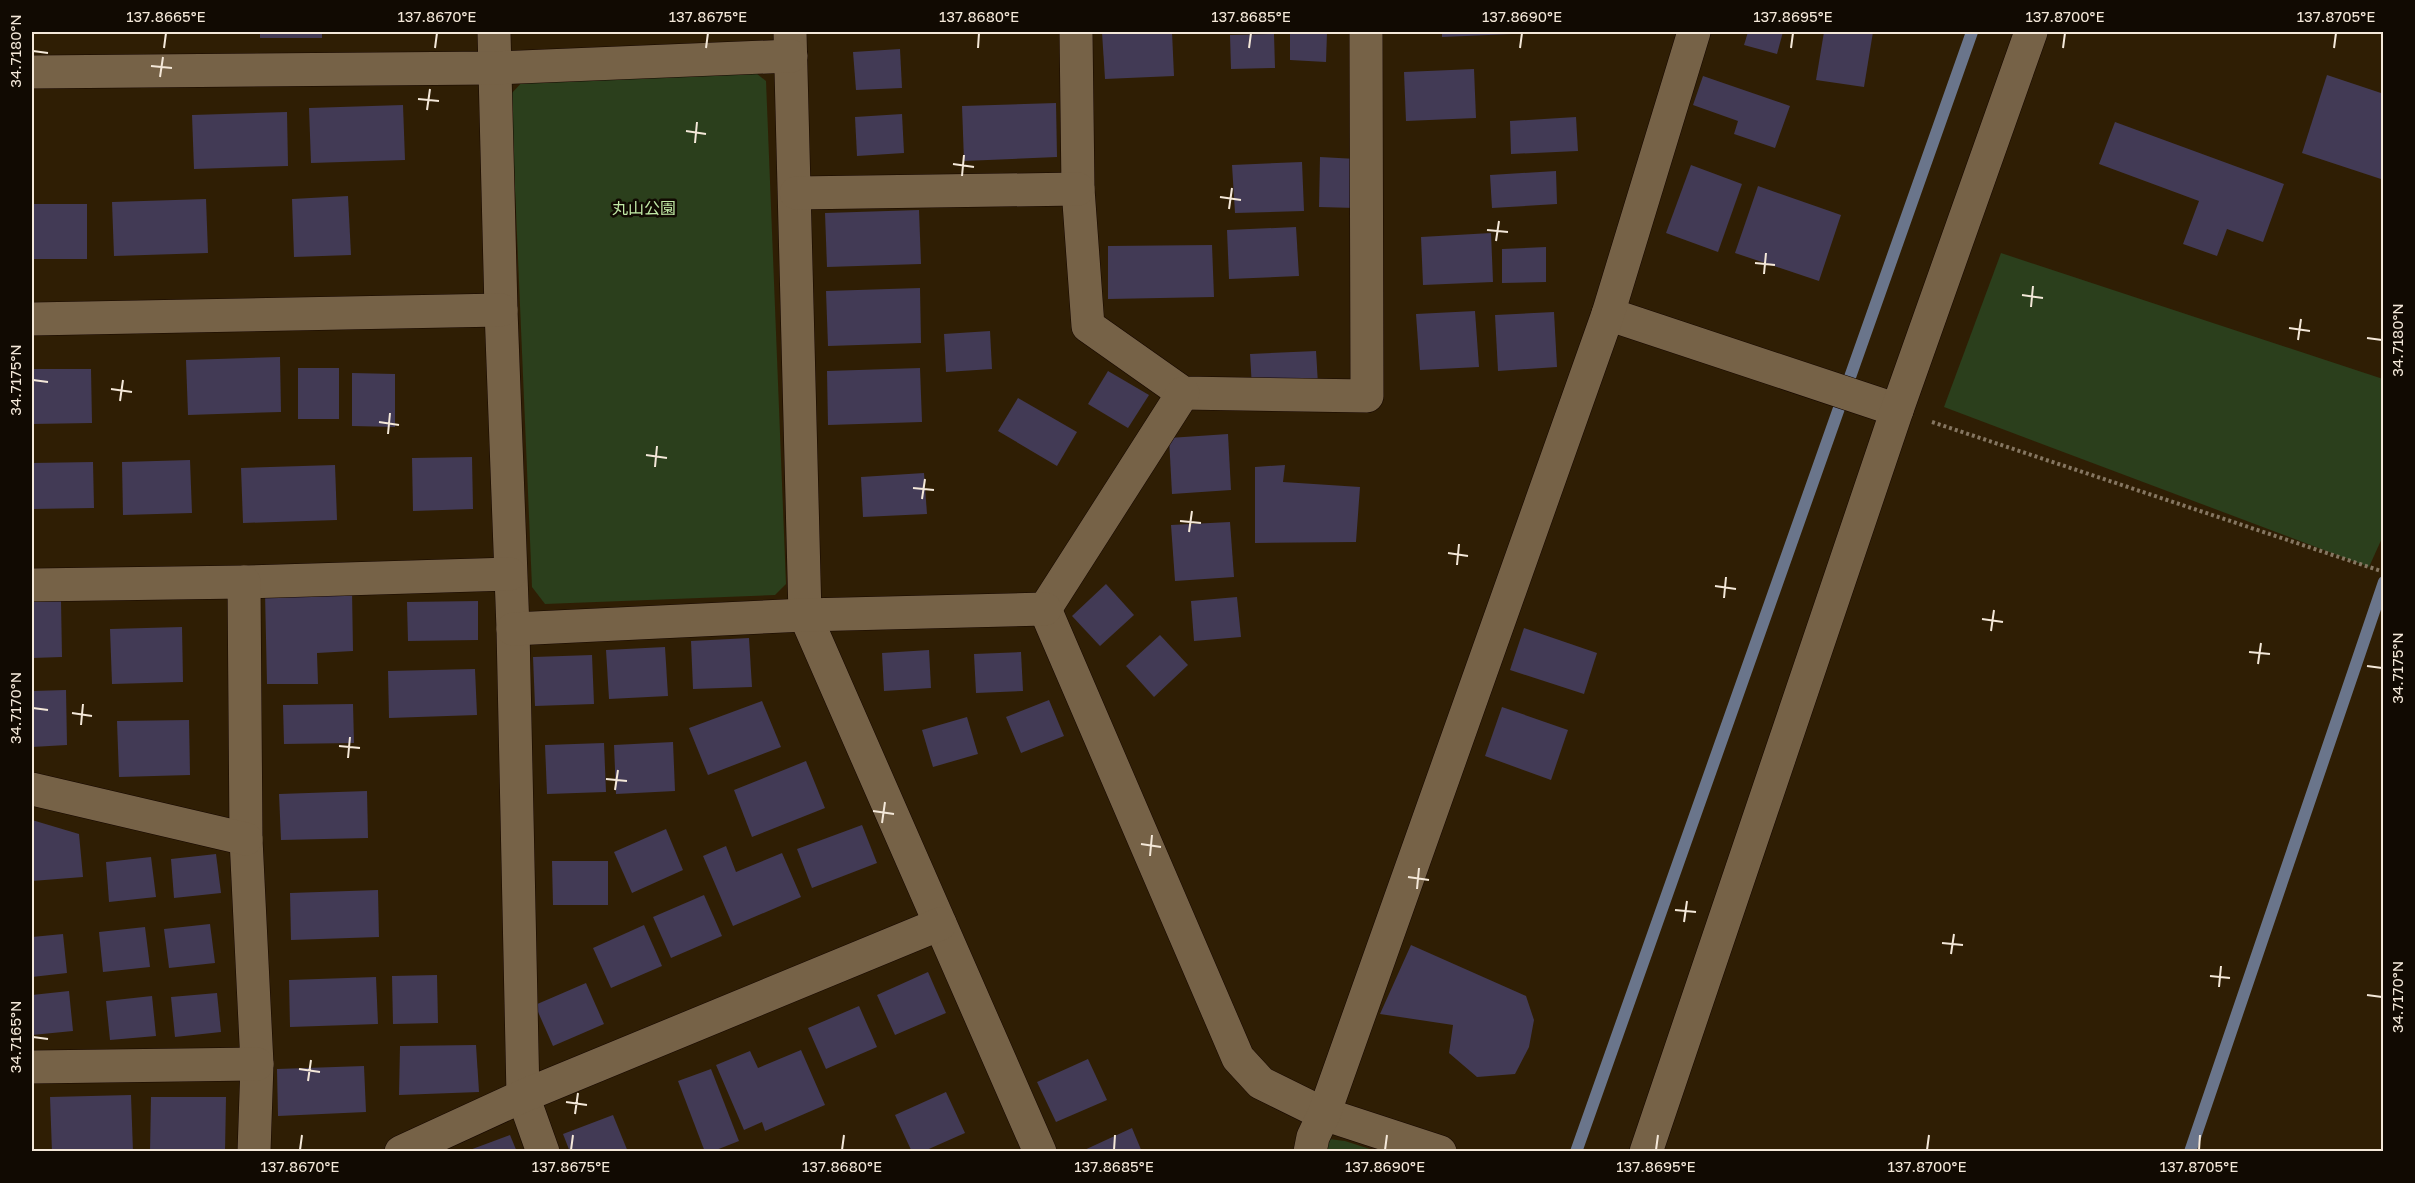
<svg xmlns="http://www.w3.org/2000/svg" width="2415" height="1183" font-family="'Golos Text','Noto Sans JP',sans-serif">
<style>
.green{fill:#2b3f1c}
.lines{fill:none;stroke-linecap:round;stroke-linejoin:round}
.stream{stroke:#6a758b;stroke-width:12}
.building{fill:#423a55}
.minor-casing{stroke:#160700;stroke-width:34}
.path{stroke:#857661;stroke-width:4;stroke-dasharray:3 3;stroke-linecap:butt}
.minor{stroke:#766247;stroke-width:33}
.ticks{fill:none;stroke:#f4e8d9;stroke-width:2}
.labels{text-anchor:middle;stroke-width:5;stroke-linejoin:round;paint-order:stroke}
.park-label{font-size:16px;fill:#c1e9a6;stroke:#110a02}
.neatline{fill:none;stroke:#f4e8d9;stroke-width:2}
.ticks-label{font-size:15px;text-anchor:middle;fill:#f4e8d9}
</style>
<rect width="100%" height="100%" fill="#2f1e04"/>
<g class="green">
<polygon points="751,69 766,81 786,584 775,595 545,604 532,587 511,94 526,78"/>
<polygon points="2001,253 2383,379 2383,536 2369,567 1944,407"/>
<polygon points="1313,1137 1345,1141 1376,1151 1310,1152"/>
</g>
<g class="lines">
<g class="stream">
<polyline points="1576,1152 1972,32"/>
<polyline points="2190,1152 2384,582"/>
</g>
</g>
<g class="building">
<rect x="260" y="32" width="62" height="6"/>
<polygon points="1102,32 1172,32 1174,76 1105,79"/>
<polygon points="1290,32 1327,32 1326,62 1290,60"/>
<polygon points="1442,32 1512,32 1512,34 1442,37"/>
<polygon points="1748,32 1783,32 1777,54 1744,45"/>
<polygon points="1824,32 1873,32 1864,87 1816,80"/>
<polygon points="1274,34 1275,68 1231,69 1230,35"/>
<polygon points="900,49 902,88 856,90 853,52"/>
<polygon points="1474,69 1476,118 1406,121 1404,72"/>
<polygon points="2327,75 2384,94 2384,180 2302,153"/>
<polygon points="1703,76 1790,106 1775,148 1734,134 1738,121 1693,105"/>
<polygon points="1056,103 1057,157 964,161 962,106"/>
<polygon points="403,105 405,160 311,163 309,108"/>
<polygon points="287,112 288,166 194,169 192,115"/>
<polygon points="902,114 904,153 857,156 855,117"/>
<polygon points="1576,117 1578,151 1511,154 1510,121"/>
<polygon points="2115,122 2284,184 2263,242 2227,229 2217,256 2183,244 2199,201 2099,164"/>
<polygon points="1320,157 1357,159 1356,208 1319,207"/>
<polygon points="1302,162 1304,211 1235,213 1232,165"/>
<polygon points="1691,165 1742,184 1718,252 1666,233"/>
<polygon points="1556,171 1557,204 1492,208 1490,175"/>
<polygon points="1758,186 1841,215 1819,281 1735,253"/>
<polygon points="348,196 351,255 294,257 292,199"/>
<polygon points="206,199 208,253 114,256 112,202"/>
<rect x="32" y="204" width="55" height="55"/>
<polygon points="919,210 921,264 827,267 825,213"/>
<polygon points="1296,227 1299,276 1229,279 1227,230"/>
<polygon points="1491,233 1493,282 1423,285 1421,237"/>
<polygon points="1212,245 1214,297 1108,299 1108,246"/>
<polygon points="1546,247 1546,282 1502,283 1502,249"/>
<polygon points="920,288 921,343 828,346 826,291"/>
<polygon points="1475,311 1479,367 1420,370 1416,314"/>
<polygon points="1554,312 1557,367 1498,371 1495,315"/>
<polygon points="990,331 992,369 946,372 944,334"/>
<polygon points="1316,351 1318,384 1252,387 1250,354"/>
<polygon points="280,357 281,412 188,415 186,360"/>
<rect x="298" y="368" width="41" height="51"/>
<polygon points="920,368 922,422 828,425 827,371"/>
<polygon points="32,369 91,369 92,423 32,424"/>
<polygon points="1108,371 1149,395 1128,428 1088,404"/>
<polygon points="352,373 395,374 395,427 352,426"/>
<polygon points="1018,398 1077,432 1057,466 998,431"/>
<polygon points="1228,434 1231,490 1172,494 1169,438"/>
<polygon points="472,457 473,509 413,511 412,458"/>
<polygon points="190,460 192,513 123,515 122,462"/>
<polygon points="93,462 94,508 32,509 32,463"/>
<polygon points="335,465 337,520 243,523 241,468"/>
<polygon points="1285,465 1283,482 1360,487 1356,542 1255,543 1255,467"/>
<polygon points="924,473 927,514 863,517 861,477"/>
<polygon points="1230,522 1234,577 1175,581 1171,525"/>
<polygon points="1106,584 1134,615 1100,646 1072,616"/>
<polygon points="352,590 353,651 317,653 318,684 267,684 265,592"/>
<polygon points="1237,597 1241,637 1194,641 1191,601"/>
<polygon points="61,601 62,657 32,658 32,602"/>
<polygon points="478,601 478,640 408,641 407,602"/>
<polygon points="182,627 183,682 112,684 110,629"/>
<polygon points="1524,628 1597,653 1584,694 1510,670"/>
<polygon points="1160,635 1188,665 1154,697 1126,666"/>
<polygon points="749,638 752,687 693,689 691,641"/>
<polygon points="665,647 668,696 609,699 606,650"/>
<polygon points="929,650 931,688 884,691 882,653"/>
<polygon points="1021,652 1023,691 976,693 974,654"/>
<polygon points="592,655 594,704 535,706 533,657"/>
<polygon points="475,669 477,715 389,718 388,671"/>
<polygon points="66,690 67,745 32,747 32,691"/>
<polygon points="1049,700 1064,736 1021,753 1006,717"/>
<polygon points="762,701 781,747 708,775 689,728"/>
<polygon points="353,704 354,743 284,744 283,705"/>
<polygon points="1502,707 1568,730 1551,780 1485,756"/>
<polygon points="967,717 978,754 933,767 922,730"/>
<polygon points="189,720 190,775 119,777 117,721"/>
<polygon points="673,742 675,791 616,794 614,745"/>
<polygon points="604,743 606,792 547,794 545,745"/>
<polygon points="806,761 825,808 752,837 734,790"/>
<polygon points="367,791 368,838 281,840 279,794"/>
<polygon points="32,820 79,834 83,877 32,881"/>
<polygon points="862,825 877,863 812,888 797,849"/>
<polygon points="666,829 683,870 632,893 614,852"/>
<polygon points="726,846 736,872 782,853 801,897 733,926 703,856"/>
<polygon points="216,854 221,893 174,898 171,859"/>
<polygon points="151,857 156,897 109,902 106,862"/>
<polygon points="552,861 608,861 608,905 553,905"/>
<polygon points="378,890 379,937 291,940 290,893"/>
<polygon points="704,895 722,936 671,958 653,917"/>
<polygon points="210,924 215,963 169,968 164,929"/>
<polygon points="644,925 662,966 611,988 593,948"/>
<polygon points="145,927 150,967 103,972 99,932"/>
<polygon points="63,934 67,973 32,977 32,937"/>
<polygon points="1411,945 1526,996 1534,1020 1529,1047 1515,1074 1477,1077 1449,1053 1453,1025 1380,1014"/>
<polygon points="928,972 946,1013 895,1035 877,995"/>
<polygon points="437,975 438,1023 393,1024 392,976"/>
<polygon points="376,977 378,1024 290,1027 289,980"/>
<polygon points="586,983 604,1024 553,1046 535,1005"/>
<polygon points="69,991 73,1031 32,1035 32,995"/>
<polygon points="217,993 221,1032 175,1037 171,997"/>
<polygon points="152,996 156,1036 110,1040 106,1001"/>
<polygon points="859,1006 877,1047 826,1069 808,1028"/>
<polygon points="476,1045 479,1092 399,1095 400,1046"/>
<polygon points="801,1050 825,1105 765,1131 762,1122 744,1130 716,1065 750,1051 758,1068"/>
<polygon points="1088,1059 1107,1100 1056,1122 1037,1082"/>
<polygon points="364,1066 366,1112 278,1116 277,1069"/>
<polygon points="711,1069 739,1141 711,1152 705,1152 678,1081"/>
<polygon points="946,1092 965,1133 922,1152 912,1152 895,1115"/>
<polygon points="131,1095 133,1152 52,1152 50,1097"/>
<polygon points="151,1097 226,1097 225,1152 150,1152"/>
<polygon points="613,1115 628,1152 570,1152 563,1134"/>
<polygon points="1132,1128 1142,1152 1080,1152"/>
<polygon points="510,1135 517,1152 467,1152 467,1151"/>
</g>
<g class="lines">
<g class="minor-casing">
<g id="minor">
<polyline points="494,32 501,310 513,629 523,1096 543,1152"/>
<polyline points="790,32 805,615 1040,1152"/>
<polyline points="1076,32 1078,189 1088,326 1183,393 1367,396 1366,32"/>
<polyline points="32,72 493,68 791,56"/>
<polyline points="796,193 1078,189"/>
<polyline points="1608,314 1897,410"/>
<polyline points="32,319 501,310"/>
<polyline points="244,582 510,574"/>
<polyline points="32,585 244,582 246,839 257,1064 254,1152"/>
<polyline points="1045,609 1238,1058 1261,1083 1324,1114 1440,1152"/>
<polyline points="1045,609 1183,393"/>
<polyline points="513,629 805,615 1045,609"/>
<polyline points="32,789 246,839"/>
<polyline points="32,1067 257,1064"/>
<polyline points="401,1152 523,1096 940,924"/>
<polyline points="1310,1152 1313,1137 1324,1114 1608,314 1694,32"/>
<polyline points="1646,1152 1897,410 2031,32"/>
</g>
</g>
<polyline class="path" points="1932,422 2384,572"/>
<use href="#minor" class="minor"/>
</g>
<path class="ticks" d="M164 48 166 33M435 48 437 33M706 48 708 33M978 48 979 33M1249 48 1251 33M1520 48 1522 33M1791 48 1793 33M2063 48 2065 33M2334 48 2336 33M33 51 48 53M151 66 172 68M160 77 163 57M418 99 439 101M427 110 430 89M686 131 706 134M695 143 697 122M953 164 974 167M962 176 964 155M1220 197 1241 200M1229 209 1232 188M1487 230 1508 232M1496 241 1499 221M1755 263 1775 265M1764 274 1766 253M2022 295 2043 298M2031 307 2033 286M2289 328 2310 331M2367 338 2382 340M2298 340 2301 319M33 380 48 382M111 389 132 392M120 401 123 380M379 422 399 425M388 434 390 413M646 455 667 458M655 467 657 446M913 488 934 490M922 499 925 479M1180 521 1201 523M1189 532 1192 511M1448 553 1468 556M1457 565 1459 544M1715 586 1736 589M1724 598 1726 577M1982 619 2003 622M1991 631 1994 610M2249 652 2270 654M2258 664 2261 643M2367 666 2382 668M33 708 48 710M72 713 92 716M81 725 83 704M339 746 360 748M348 758 350 737M606 779 627 781M615 790 618 770M873 811 894 814M882 823 885 802M1141 844 1161 847M1150 856 1152 835M1408 877 1429 880M1417 889 1419 868M1675 910 1696 912M1684 922 1687 901M1942 943 1963 945M1951 954 1954 934M2210 976 2230 978M2219 987 2221 966M2367 995 2382 997M33 1037 48 1039M299 1069 320 1072M308 1081 311 1060M566 1102 587 1105M575 1114 578 1093M300 1150 302 1135M571 1150 573 1135M842 1150 844 1135M1114 1150 1115 1135M1385 1150 1387 1135M1656 1150 1658 1135M1927 1150 1929 1135M2199 1150 2200 1135"/>
<g class="labels">
<g class="park-label">
<text x="644" y="214">丸山公園</text>
</g>
</g>
<rect width="2415" height="1183" fill="none" stroke="#110a02" stroke-width="66"/>
<rect x="33" y="33" width="2349" height="1117" class="neatline"/>
<g class="ticks-label">
<text x="166" y="22">137.8665°E</text>
<text x="437" y="22">137.8670°E</text>
<text x="708" y="22">137.8675°E</text>
<text x="979" y="22">137.8680°E</text>
<text x="1251" y="22">137.8685°E</text>
<text x="1522" y="22">137.8690°E</text>
<text x="1793" y="22">137.8695°E</text>
<text x="2065" y="22">137.8700°E</text>
<text x="2336" y="22">137.8705°E</text>
<text transform="translate(16 51) rotate(-90)" y="5">34.7180°N</text>
<text transform="translate(2398 340) rotate(-90)" y="5">34.7180°N</text>
<text transform="translate(16 380) rotate(-90)" y="5">34.7175°N</text>
<text transform="translate(2398 668) rotate(-90)" y="5">34.7175°N</text>
<text transform="translate(16 708) rotate(-90)" y="5">34.7170°N</text>
<text transform="translate(2398 997) rotate(-90)" y="5">34.7170°N</text>
<text transform="translate(16 1037) rotate(-90)" y="5">34.7165°N</text>
<text x="300" y="1172">137.8670°E</text>
<text x="571" y="1172">137.8675°E</text>
<text x="842" y="1172">137.8680°E</text>
<text x="1114" y="1172">137.8685°E</text>
<text x="1385" y="1172">137.8690°E</text>
<text x="1656" y="1172">137.8695°E</text>
<text x="1927" y="1172">137.8700°E</text>
<text x="2199" y="1172">137.8705°E</text>
</g>
</svg>
